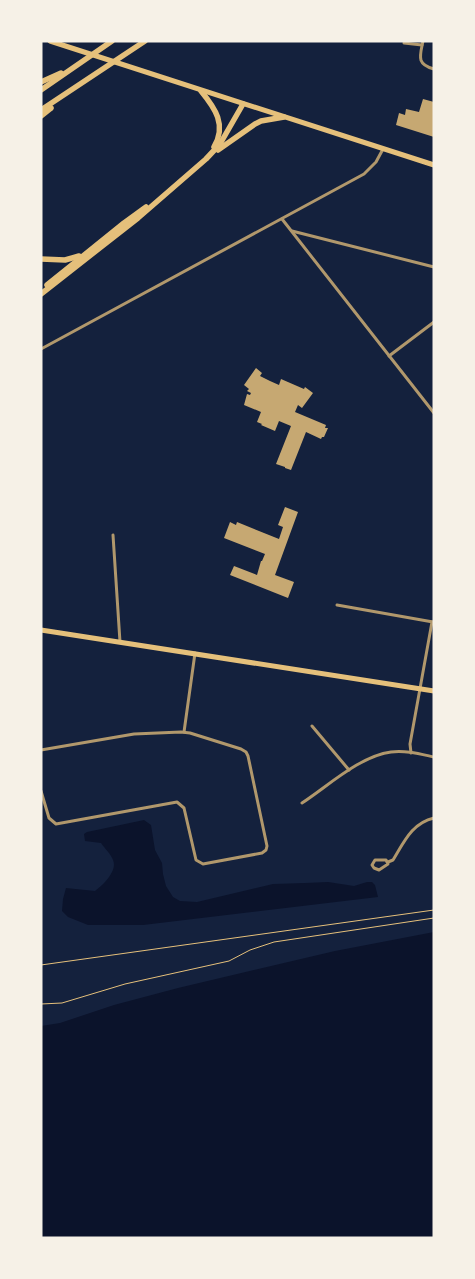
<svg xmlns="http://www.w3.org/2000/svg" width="475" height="1279" font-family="Helvetica,sans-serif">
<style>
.water{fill:#0b132b}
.building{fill:#c6a872}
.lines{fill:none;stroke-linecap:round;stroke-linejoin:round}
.path{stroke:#e5c07b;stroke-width:1}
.minor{stroke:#b1986c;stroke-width:3}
.primary{stroke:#e5c07b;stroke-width:5}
.motorway{stroke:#e5c07b;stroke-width:5.5}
</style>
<rect width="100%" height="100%" fill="#14213d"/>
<g class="water">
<path d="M144 820 151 825 155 850 162 863 163 874 166 886 173 897 180 901 197 902 273 884 305 883 328 882 354 886 367 882H372L375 885 378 897 143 925H88L68 917 62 911 63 899 66 888 95 891C102 886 118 871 113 860 111 854 105 849 101 843L85 841 84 834 87 832Z"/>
<polygon points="434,932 434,1238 41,1238 41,1026 60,1023 114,1005 178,988 335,951"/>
</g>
<g class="building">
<polygon points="423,99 434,102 434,137 396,125 399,113 405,115 406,109 419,112"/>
<polygon points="256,368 262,373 260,376 270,381 279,385 281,379 304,389 305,387 313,393 302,408 298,405 295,412 326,425 325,428 328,428 324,437 322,437 321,439 306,432 291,470 285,468 285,467 276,464 291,426 279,421 275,431 261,425 262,424 257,422 261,412 244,405 247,394 250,395 251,393 247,391 249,389 244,385"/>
<polygon points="285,507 298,512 275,575 294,582 288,598 230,575 234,566 257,575 261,561 262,561 265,554 224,538 230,522 236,525 237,522 279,539 283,527 278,525"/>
</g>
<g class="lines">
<g class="path">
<polyline points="41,965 434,910"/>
<polyline points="41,1004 62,1003 125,984 229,961 250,950 274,942 434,918"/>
</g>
<g class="minor">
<path d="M423 41C420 56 416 64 434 69"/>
<polyline points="404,43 422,45"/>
<polyline points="282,219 434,413"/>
<polyline points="292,231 434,267"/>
<polyline points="41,349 364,174 376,162 383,149"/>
<polyline points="389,356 434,322"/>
<polyline points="113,535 120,642"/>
<polyline points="337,605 433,622"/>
<polyline points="312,726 349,770"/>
<polyline points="184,732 195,653"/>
<polyline points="41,750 134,734 181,732 190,733 241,749 246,752 248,756 267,846 266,850 262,853 203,864 196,860 184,808 177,802 56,824 49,818 41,791"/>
<polyline points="411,753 410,744 432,622"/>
<path d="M302 803C328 786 360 756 391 752 405 750 420 754 434 757"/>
<polygon points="375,860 386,860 388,864 379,870 374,868 372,865"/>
<path d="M388 862 393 860C404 842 412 823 434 818"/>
</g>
<g class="primary">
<polyline points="50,41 434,165"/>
<polyline points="41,630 434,691"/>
</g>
<g class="motorway">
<polyline points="41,82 61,73"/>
<polyline points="41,90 112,41"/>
<path d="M201 91C215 108 227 125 214 147"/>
<polyline points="41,110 145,41"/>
<polyline points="41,116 51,108"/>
<polyline points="218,150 255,124 261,121 284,117"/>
<polyline points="41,259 65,260 79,256"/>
<polyline points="47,285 124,223 146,207"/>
<polyline points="41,294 138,218 206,159 220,144 243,104"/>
</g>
</g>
<rect width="475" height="1279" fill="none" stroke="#f6f1e7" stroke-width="85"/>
</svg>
